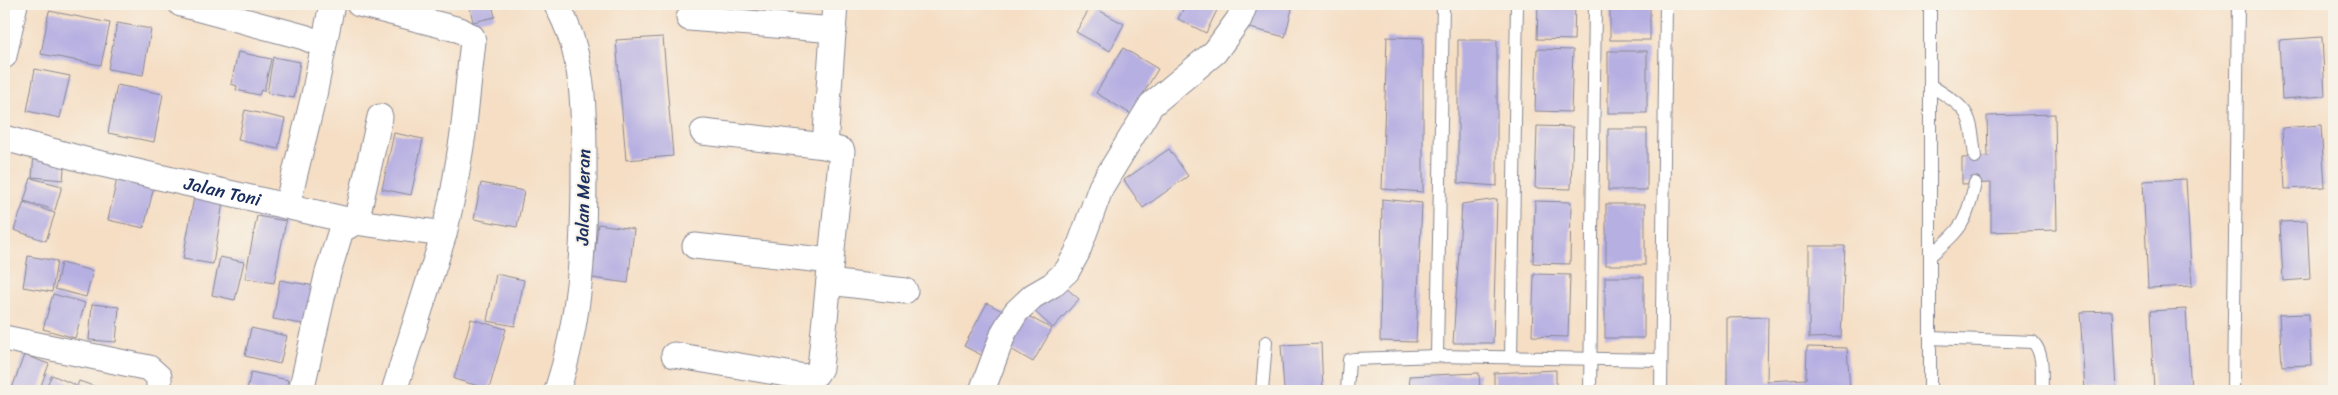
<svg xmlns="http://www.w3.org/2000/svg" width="2338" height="395" font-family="Sriracha,sans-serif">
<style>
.building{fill:#b6afe2}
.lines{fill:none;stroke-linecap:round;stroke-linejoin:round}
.lane-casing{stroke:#888691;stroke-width:14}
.street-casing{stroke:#888691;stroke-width:27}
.lane{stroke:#fff;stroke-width:12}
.street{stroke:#fff;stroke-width:25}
.labels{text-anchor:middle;stroke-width:4;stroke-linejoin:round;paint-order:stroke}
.street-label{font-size:18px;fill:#1b2f5e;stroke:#f7f3e8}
</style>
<rect width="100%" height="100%" fill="#f7f3e8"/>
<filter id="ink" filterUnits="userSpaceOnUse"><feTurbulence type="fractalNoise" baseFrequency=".02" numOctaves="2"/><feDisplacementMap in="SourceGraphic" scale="10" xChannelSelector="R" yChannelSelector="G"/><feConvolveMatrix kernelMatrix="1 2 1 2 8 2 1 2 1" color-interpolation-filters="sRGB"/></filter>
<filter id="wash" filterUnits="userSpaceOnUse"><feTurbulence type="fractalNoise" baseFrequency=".0096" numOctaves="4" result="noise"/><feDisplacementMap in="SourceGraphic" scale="20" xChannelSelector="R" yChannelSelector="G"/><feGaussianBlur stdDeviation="1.12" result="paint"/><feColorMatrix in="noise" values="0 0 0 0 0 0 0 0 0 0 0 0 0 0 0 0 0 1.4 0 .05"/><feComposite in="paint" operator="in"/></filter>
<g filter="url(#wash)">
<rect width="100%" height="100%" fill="#f5dec4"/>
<g id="blocks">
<g class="building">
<polygon points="469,4 492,4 495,17 473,22"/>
<polygon points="1186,4 1220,4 1206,33 1178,19"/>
<polygon points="1252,4 1272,4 1292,9 1285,37 1246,27"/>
<polygon points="1538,4 1575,4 1574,40 1537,39"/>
<rect x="1610" y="4" width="40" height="36"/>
<polygon points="1091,6 1124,24 1110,51 1076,32"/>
<polygon points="49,11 110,23 101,65 41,54"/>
<polygon points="117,23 151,29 143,75 108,69"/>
<polygon points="663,37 673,156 626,160 616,40"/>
<polygon points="1387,37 1423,38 1423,192 1382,189"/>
<polygon points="2322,37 2325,96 2282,99 2279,40"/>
<polygon points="1458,40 1497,40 1497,186 1458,183"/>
<polygon points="1123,48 1158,69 1131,114 1096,93"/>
<polygon points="1537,49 1573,50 1571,112 1535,111"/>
<rect x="1608" y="51" width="39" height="62"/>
<polygon points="238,52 271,59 264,91 261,90 259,95 236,90 237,86 231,84"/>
<polygon points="273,57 300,62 294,98 267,93"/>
<polygon points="35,69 70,76 60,118 27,111"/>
<polygon points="117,85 163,94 154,142 108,133"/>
<polygon points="245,110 285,119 278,149 238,140"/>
<polygon points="2055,114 2057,230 1991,232 1991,183 1962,184 1962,158 1988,157 1987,116"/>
<polygon points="2321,125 2325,187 2285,189 2282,128"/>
<polygon points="1537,126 1573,127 1571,189 1535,188"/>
<rect x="1608" y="129" width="39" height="61"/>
<polygon points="394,133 423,139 411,195 382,189"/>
<polygon points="1169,149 1188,176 1143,208 1124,180"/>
<polygon points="34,154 65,157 63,180 32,177"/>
<polygon points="118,174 155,182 144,228 108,220"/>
<polygon points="31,178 62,186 55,210 24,201"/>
<polygon points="2186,179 2192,286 2148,288 2143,181"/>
<polygon points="481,183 524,191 517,227 474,219"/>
<polygon points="194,197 223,202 213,264 183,259"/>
<polygon points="1382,199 1422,203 1416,342 1380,341"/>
<polygon points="1497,199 1493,343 1453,343 1462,204"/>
<polygon points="1535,201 1571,202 1570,264 1533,263"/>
<polygon points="24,202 55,213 46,241 14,230"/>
<rect x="1606" y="204" width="39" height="61"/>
<polygon points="257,216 286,221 274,283 245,278"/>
<polygon points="2307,221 2310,279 2283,281 2280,222"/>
<polygon points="598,224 634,229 628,283 592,278"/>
<polygon points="1809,246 1845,246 1841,337 1809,338"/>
<polygon points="28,256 57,261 52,292 23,287"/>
<polygon points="220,257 244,262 235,300 212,295"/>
<polygon points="61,263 93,271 86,297 55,289"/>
<polygon points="496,274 524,280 515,326 487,321"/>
<polygon points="1534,274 1570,275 1568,337 1532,336"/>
<rect x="1605" y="277" width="39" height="61"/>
<polygon points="280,280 315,286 308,325 273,319"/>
<polygon points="1058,281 1079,299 1053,328 1033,310"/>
<polygon points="53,294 85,303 75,338 43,329"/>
<polygon points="987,303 1008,314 985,357 964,346"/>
<polygon points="92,304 119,307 116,342 89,340"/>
<polygon points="2186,309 2191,391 2154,391 2150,311"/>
<polygon points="2112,311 2116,391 2085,391 2080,312"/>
<polygon points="2309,314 2311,365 2282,366 2279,315"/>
<polygon points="1028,316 1052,329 1033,362 1009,348"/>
<polygon points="1768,317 1767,381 1806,379 1807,347 1847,348 1850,391 1727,391 1727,318"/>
<polygon points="471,319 506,329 489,389 454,379"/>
<polygon points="251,328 287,336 280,364 245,356"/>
<polygon points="1321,343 1323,391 1284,391 1281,345"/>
<polygon points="24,355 49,364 39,391 11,391"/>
<polygon points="1556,370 1556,391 1494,391 1494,373"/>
<polygon points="251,372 288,380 285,391 258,391 247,389"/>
<polygon points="1479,373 1480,391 1410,391 1409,376"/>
<polygon points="52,375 75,385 72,391 44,391"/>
<polygon points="79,381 99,388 98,391 75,391"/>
</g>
</g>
</g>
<g filter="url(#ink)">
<use href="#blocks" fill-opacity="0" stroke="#888691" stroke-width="1"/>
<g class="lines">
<g class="lane-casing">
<g id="lane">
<path d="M1930 85C1970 111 1970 110 1975 157"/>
<path d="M1931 255C1962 228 1966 224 1975 183"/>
<path d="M1930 338 2033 342C2045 355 2041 375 2042 391"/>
<polyline points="1437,356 1443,4"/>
<polyline points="1511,357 1517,4"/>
<polyline points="1262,391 1266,342"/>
<polyline points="1347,391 1349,360 1354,359 1437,356 1661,360"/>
<polyline points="1590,391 1595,4"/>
<polyline points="1661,391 1666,4"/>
<polyline points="1930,391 1930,4"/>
<polyline points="2233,391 2238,4"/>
</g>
</g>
<g class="street-casing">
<g id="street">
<polyline points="181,4 304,37 323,45"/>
<polyline points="359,4 460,30 472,37 473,41 463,134 454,189 444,234 394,391"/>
<path d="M556 4C586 55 584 117 584 174 584 247 580 321 557 391"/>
<polyline points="689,18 834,30"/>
<polyline points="4,56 15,4"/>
<path id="s1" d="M4 138 89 161 356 222 444 234"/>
<polyline points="825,146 835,4"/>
<polyline points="287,206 314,95 332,4"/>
<polyline points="695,246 831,261"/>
<polyline points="829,282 905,291"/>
<polyline points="4,338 149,368 159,377 159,391"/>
<polyline points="674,355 805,377 816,374 820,368 842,151 825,146 703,132"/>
<polyline points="301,391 327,276 341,230 356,222 380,117"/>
<polyline points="982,391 1004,332 1016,312 1033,296 1052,285 1067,271 1077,253 1101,187 1151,105 1215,52 1239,19 1245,4"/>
</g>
</g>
<use href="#lane" class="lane"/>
<use href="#street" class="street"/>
</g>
</g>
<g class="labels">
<g class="street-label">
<text dy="6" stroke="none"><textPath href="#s1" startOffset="225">Jalan Toni</textPath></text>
<text transform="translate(583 197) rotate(-89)" y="6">Jalan Meran</text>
</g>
</g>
<rect width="2338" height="395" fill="none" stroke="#f7f3e8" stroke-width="20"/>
</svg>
